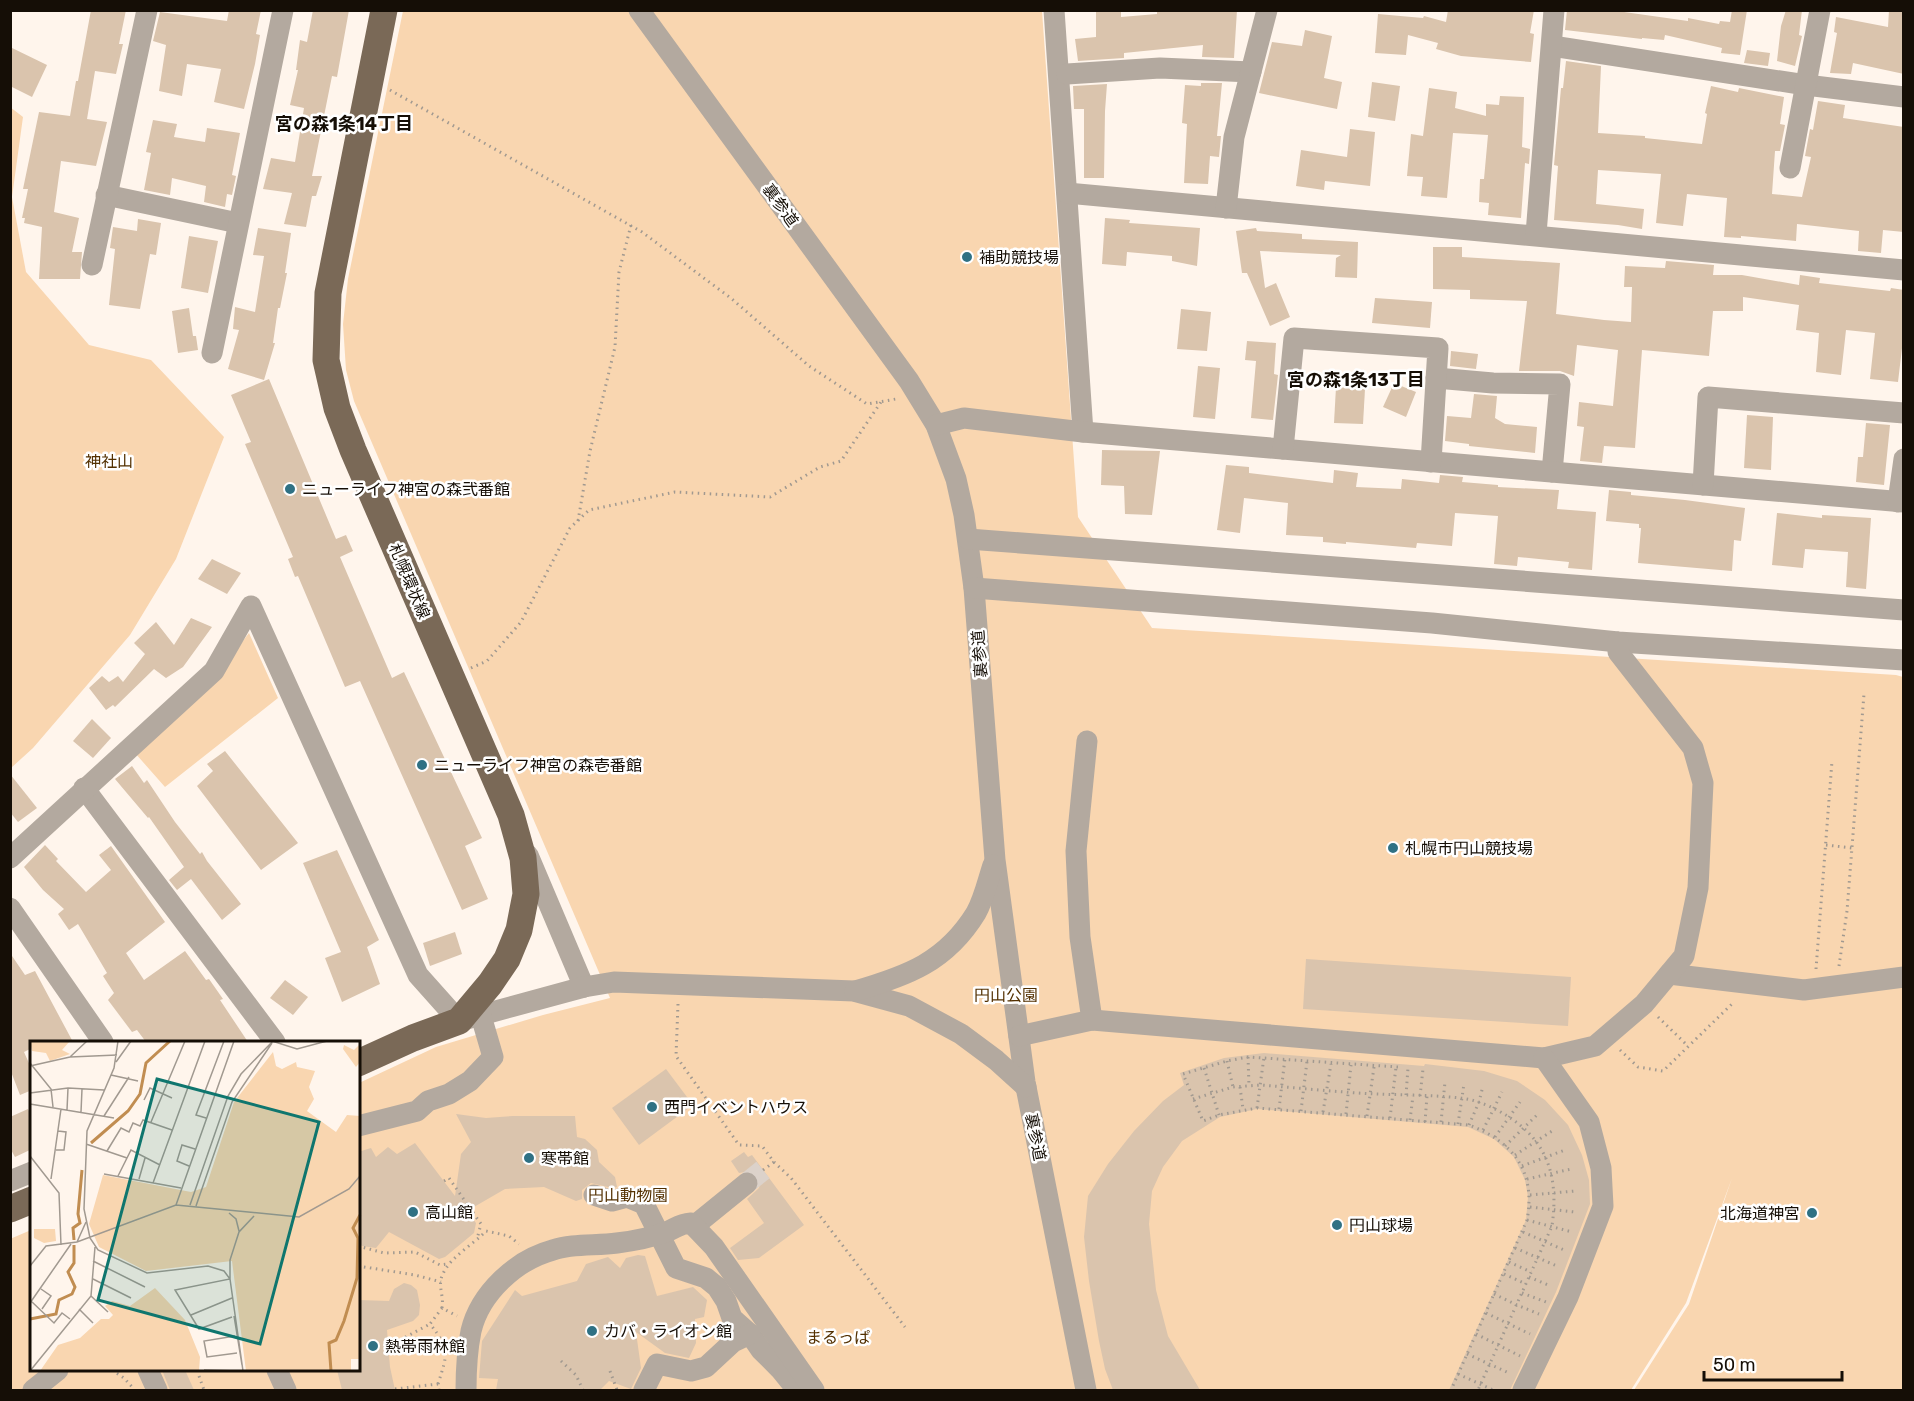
<svg xmlns="http://www.w3.org/2000/svg" width="1914" height="1401" font-family="Rubik,'Noto Sans JP',sans-serif">
<style>
.green{fill:#f9d6b0}
.building{fill:#dac4ad}
.lines{fill:none;stroke-linecap:round;stroke-linejoin:round}
.minor-tunnel{stroke:#dcd2ca;stroke-width:21;stroke-dasharray:21 10;stroke-linecap:butt}
.path{stroke:#a19990;stroke-width:3;stroke-dasharray:1.5 4.5;stroke-linecap:butt}
.minor{stroke:#b3a99f;stroke-width:21}
.major{stroke:#7a6957;stroke-width:27}
.poi-dot{fill:#2f7184;stroke:#fff;stroke-width:2}
.labels{text-anchor:middle;stroke-width:5;stroke-linejoin:round;paint-order:stroke}
.street-label{font-size:16px;fill:#150e06;stroke:#fff}
.poi-label{font-size:16px;fill:#150e06;stroke:#fff;text-anchor:start}
.park-label{font-size:16px;fill:#533000;stroke:#fff}
.neighbourhood-label{font-size:18px;font-weight:bold;fill:#150e06;stroke:#fff}
.inset-river{fill:none;stroke:#c18d51;stroke-width:3}
.inset-road{fill:none;stroke:#a19990;stroke-width:1.5}
.view{fill:#0f766e;fill-opacity:0.15;stroke:#0f766e;stroke-width:3}
.inset-edge{fill:none;stroke:#150e06;stroke-width:3}
</style>
<rect width="100%" height="100%" fill="#fff5ec"/>
<g class="green">
<polygon points="403,11 1042,11 1078,517 1152,628 1896,675 1903,677 1903,1390 1634,1390 1689,1304 1732,1178 1686,1303 1631,1390 11,1390 10,1239 31,1230 32,1370 358,1370 359,1083 436,1047 543,1015 610,998 354,401 346,370 343,324 348,279"/>
<polygon points="10,107 23,117 12,197 26,272 89,345 151,360 224,437 176,559 130,635 33,748 11,768"/>
<polygon points="249,633 278,698 165,787 135,753 211,682"/>
</g>
<g class="building">
<polygon points="91,10 126,10 119,44 123,44 116,74 95,71 87,119 107,122 96,166 61,161 54,212 79,218 72,252 82,252 80,279 39,279 42,227 24,223 25,218 22,218 28,189 23,189 39,112 70,116 76,81 78,81"/>
<polygon points="229,10 261,10 256,34 260,35 255,64 244,109 214,102 221,69 187,64 182,96 159,91 166,45 153,41 160,12 227,21"/>
<polygon points="313,10 349,10 337,77 332,76 312,176 322,176 316,196 312,196 306,227 284,224 292,193 263,189 271,158 295,162 304,108 290,105 298,70 296,70 300,40 307,42"/>
<polygon points="1096,10 1121,10 1121,17 1157,14 1157,10 1237,10 1234,58 1202,57 1203,45 1124,53 1124,58 1078,61 1075,39 1096,37"/>
<polygon points="1448,10 1534,10 1530,33 1534,34 1531,62 1461,56 1436,49 1438,43 1408,35 1406,55 1375,53 1378,14 1423,18 1424,16 1446,22"/>
<polygon points="1567,10 1610,10 1688,21 1688,18 1719,24 1720,21 1730,22 1732,10 1747,10 1740,55 1721,53 1722,48 1665,35 1664,40 1642,38 1642,39 1565,30"/>
<polygon points="1786,10 1802,10 1799,35 1802,36 1795,66 1777,61 1781,26"/>
<polygon points="1889,10 1904,10 1904,74 1853,63 1851,74 1830,73 1837,33 1834,32 1836,17 1888,27"/>
<polygon points="1305,30 1332,36 1324,78 1342,82 1337,109 1259,93 1272,42 1302,46"/>
<polygon points="10,47 47,65 32,97 10,86"/>
<polygon points="1747,50 1770,53 1768,66 1744,63"/>
<polygon points="1566,61 1601,66 1598,133 1645,136 1645,138 1702,144 1707,114 1705,113 1711,86 1738,92 1739,88 1784,97 1780,124 1785,125 1780,151 1775,151 1772,194 1802,197 1811,157 1805,156 1810,129 1813,130 1814,124 1818,101 1845,105 1843,118 1904,127 1904,232 1883,230 1881,253 1858,251 1859,231 1797,224 1796,241 1741,236 1741,238 1724,237 1727,198 1687,194 1683,226 1656,223 1661,174 1598,170 1596,204 1644,209 1642,229 1618,225 1554,220 1558,166 1554,165 1561,88 1563,88"/>
<polygon points="1372,82 1400,86 1395,121 1368,117"/>
<polygon points="1201,83 1222,83 1217,136 1221,136 1219,157 1210,156 1208,184 1184,183 1187,124 1182,123 1185,85 1201,86"/>
<polygon points="1107,84 1105,111 1104,178 1084,178 1084,109 1074,109 1073,86"/>
<polygon points="1429,88 1457,92 1455,108 1486,116 1486,104 1499,105 1500,96 1524,97 1522,147 1530,149 1529,164 1525,163 1521,218 1488,215 1489,203 1479,202 1480,179 1484,179 1488,135 1453,133 1447,198 1421,196 1423,177 1407,176 1411,134 1423,136"/>
<polygon points="153,120 177,124 174,137 205,142 207,128 240,133 232,175 236,176 232,195 227,194 225,207 204,202 206,186 172,178 170,195 144,190 151,153 146,152"/>
<polygon points="1350,129 1375,132 1370,186 1325,181 1324,190 1296,186 1301,150 1347,157"/>
<polygon points="1105,218 1130,220 1129,223 1200,228 1197,266 1172,261 1172,256 1127,252 1126,266 1102,264"/>
<polygon points="138,219 161,223 156,255 150,254 140,309 109,305 115,249 110,248 113,227 137,231"/>
<polygon points="258,228 291,233 285,273 287,273 280,308 278,308 273,343 275,343 264,380 228,369 239,330 233,329 235,307 255,312 264,256 253,255"/>
<polygon points="1256,228 1257,231 1302,234 1302,239 1358,242 1357,278 1335,277 1336,258 1341,255 1260,251 1265,288 1276,283 1290,317 1270,326 1247,273 1242,273 1236,231"/>
<polygon points="189,236 218,241 208,293 181,288"/>
<polygon points="1433,247 1462,247 1462,257 1560,263 1556,314 1604,320 1631,322 1632,287 1624,287 1625,266 1665,268 1666,261 1714,265 1713,275 1742,275 1799,285 1800,275 1820,278 1819,283 1890,291 1891,288 1904,290 1904,331 1898,382 1870,379 1875,333 1846,330 1841,375 1816,372 1819,333 1796,330 1799,305 1743,297 1743,311 1713,311 1709,356 1642,350 1635,448 1604,446 1602,463 1580,461 1584,427 1577,426 1579,402 1613,406 1618,350 1577,345 1574,376 1560,371 1519,371 1527,301 1470,299 1470,290 1433,289"/>
<polygon points="1375,298 1432,302 1430,328 1372,323"/>
<polygon points="189,308 193,336 196,336 198,350 178,353 172,311"/>
<polygon points="1181,309 1211,312 1207,351 1177,349"/>
<polygon points="1247,341 1276,343 1274,374 1278,375 1273,420 1251,418 1256,361 1245,360"/>
<polygon points="1451,351 1478,354 1476,369 1450,366"/>
<polygon points="1198,366 1220,368 1215,419 1193,417"/>
<polygon points="269,379 336,539 346,535 353,551 340,557 392,678 404,672 482,838 465,846 488,899 462,910 360,681 345,687 298,576 295,577 288,559 293,557 245,444 251,442 231,395"/>
<polygon points="1394,383 1416,392 1406,417 1383,407"/>
<polygon points="1336,387 1365,389 1363,424 1334,423"/>
<polygon points="1474,394 1497,396 1495,418 1505,424 1537,427 1535,453 1469,446 1469,444 1445,441 1447,416 1471,418"/>
<polygon points="1747,415 1773,417 1771,470 1744,468"/>
<polygon points="1866,423 1890,425 1884,485 1856,482 1858,457 1863,457"/>
<polygon points="1102,450 1160,451 1152,515 1125,514 1124,486 1101,485"/>
<polygon points="1226,465 1249,467 1249,473 1333,483 1334,470 1358,473 1356,487 1401,489 1402,479 1439,483 1440,475 1463,477 1462,482 1498,485 1498,487 1559,490 1557,509 1596,512 1592,570 1568,568 1569,562 1518,557 1517,566 1494,564 1498,516 1455,513 1452,546 1417,543 1416,548 1346,542 1346,544 1323,542 1323,537 1286,535 1288,503 1244,498 1240,533 1217,530"/>
<polygon points="1609,490 1631,492 1631,495 1685,500 1745,508 1741,541 1734,540 1732,571 1638,563 1641,528 1639,528 1639,524 1606,521"/>
<polygon points="1777,513 1822,518 1822,515 1871,518 1866,589 1846,587 1848,552 1805,549 1803,568 1772,565"/>
<polygon points="212,559 241,573 227,594 198,579"/>
<polygon points="191,618 212,627 183,667 166,678 154,669 115,707 113,705 106,710 89,688 102,676 109,682 118,676 123,682 145,654 134,643 156,622 174,645"/>
<polygon points="92,719 111,738 93,758 73,741"/>
<polygon points="225,751 298,843 261,870 197,786 213,771 207,764"/>
<polygon points="132,766 144,783 147,780 175,822 200,854 202,852 207,861 241,904 222,920 191,879 177,890 169,880 184,867 149,817 148,818 115,779"/>
<polygon points="10,774 37,808 18,822 10,812"/>
<polygon points="45,845 58,859 56,861 86,892 111,870 99,855 111,846 165,922 126,953 144,980 185,951 206,980 209,979 223,999 220,1000 248,1042 146,1042 137,1030 132,1032 108,1000 114,993 103,976 107,973 78,924 69,930 58,914 64,909 43,890 24,867"/>
<polygon points="337,850 379,940 367,947 380,984 342,1002 325,958 341,952 303,863"/>
<polygon points="455,932 462,954 430,966 423,943"/>
<polygon points="10,953 25,975 35,971 73,1042 32,1042 32,1048 24,1052 32,1070 32,1090 20,1095 10,1069"/>
<polygon points="1306,959 1571,977 1568,1026 1303,1009"/>
<polygon points="285,980 308,997 293,1015 270,998"/>
<polygon points="1264,1053 1424,1066 1425,1064 1484,1071 1517,1081 1545,1100 1568,1125 1582,1155 1589,1180 1590,1204 1556,1292 1510,1390 1449,1390 1526,1220 1528,1197 1525,1180 1514,1157 1494,1139 1468,1127 1257,1109 1220,1117 1182,1141 1163,1167 1152,1191 1149,1224 1156,1290 1168,1336 1200,1390 1113,1390 1105,1369 1099,1341 1089,1281 1084,1237 1088,1196 1108,1164 1134,1131 1163,1101 1184,1085 1180,1073 1224,1058"/>
<polygon points="666,1069 693,1105 639,1145 612,1108"/>
<polygon points="28,1109 32,1117 32,1149 15,1157 10,1148 10,1117"/>
<polygon points="456,1114 486,1118 513,1116 575,1116 577,1137 585,1139 597,1150 599,1162 615,1177 617,1187 612,1188 591,1183 582,1190 582,1199 576,1201 544,1187 505,1189 467,1211 476,1223 474,1233 445,1257 439,1259 389,1232 376,1248 362,1246 358,1242 358,1152 371,1148 376,1157 388,1147 397,1154 415,1143 455,1196 461,1154 471,1142"/>
<polygon points="744,1152 748,1157 752,1155 804,1225 759,1258 738,1260 730,1248 764,1223 747,1199 759,1188 760,1182 757,1175 751,1171 739,1173 731,1161"/>
<polygon points="638,1255 645,1256 657,1296 693,1287 707,1300 704,1317 695,1319 696,1343 689,1358 665,1353 636,1332 641,1368 631,1389 609,1381 600,1390 496,1390 498,1379 479,1378 482,1341 515,1290 522,1296 577,1281 586,1264 608,1257 620,1268 626,1258"/>
<polygon points="404,1283 411,1285 417,1290 420,1305 419,1315 413,1321 387,1330 390,1367 395,1390 342,1390 337,1370 358,1370 358,1300 389,1301 394,1289"/>
<polygon points="162,1370 185,1370 194,1390 170,1390"/>
</g>
<g class="lines">
<polyline class="minor-tunnel" points="747,1183 763,1170"/>
<g class="path">
<polyline points="390,90 642,232 732,299 809,366 867,404 896,399"/>
<polyline points="578,521 590,451 615,347 619,272 631,225"/>
<polyline points="471,668 487,661 521,622 570,528 589,510 675,492 770,497 820,467 841,461 881,402"/>
<polyline points="1826,845 1852,848"/>
<polyline points="1839,966 1847,911 1864,694"/>
<polyline points="1816,969 1832,761"/>
<polyline points="678,1004 676,1056 739,1145 762,1146 774,1162 791,1178 905,1327"/>
<polyline points="1658,1017 1688,1046"/>
<polyline points="1620,1050 1638,1067 1663,1071 1734,1002"/>
<polyline points="1248,1057 1249,1086"/>
<polyline points="1227,1061 1233,1087"/>
<path d="M1398 1067 1248 1057 1227 1061 1183 1074 1203 1121 1219 1115 1257 1108 1469 1125C1514 1142 1536 1172 1527 1220L1451 1390"/>
<polyline points="1204,1068 1219,1115"/>
<polyline points="1240,1087 1243,1109"/>
<polyline points="1406,1095 1408,1068"/>
<polyline points="1420,1096 1423,1069"/>
<path d="M1193 1099 1233 1087 1261 1085C1299 1088 1337 1092 1375 1094 1403 1095 1433 1095 1461 1098 1476 1100 1491 1106 1504 1114 1548 1140 1559 1177 1552 1226L1478 1390"/>
<polyline points="1257,1108 1264,1057"/>
<polyline points="1279,1109 1285,1058"/>
<polyline points="1301,1111 1307,1061"/>
<polyline points="1323,1112 1331,1064"/>
<polyline points="1346,1114 1351,1065"/>
<polyline points="1367,1116 1374,1067"/>
<polyline points="1390,1118 1396,1067"/>
<polyline points="1410,1120 1413,1096"/>
<polyline points="1425,1122 1427,1096"/>
<polyline points="1441,1122 1445,1082"/>
<polyline points="1458,1124 1464,1084"/>
<polyline points="1469,1125 1479,1102 1483,1086"/>
<polyline points="1483,1130 1502,1092"/>
<polyline points="1495,1137 1520,1102"/>
<polyline points="1505,1146 1537,1115"/>
<polyline points="1515,1155 1552,1131"/>
<polyline points="1522,1166 1565,1150"/>
<polyline points="763,1170 774,1162"/>
<polyline points="1527,1179 1571,1169"/>
<polyline points="444,1181 449,1178 481,1224 477,1239"/>
<polyline points="1530,1195 1575,1191"/>
<polyline points="1530,1207 1575,1212"/>
<polyline points="1527,1220 1572,1232"/>
<polyline points="1523,1232 1564,1250"/>
<polyline points="358,1246 384,1253 415,1252 440,1265 448,1264"/>
<polyline points="1515,1248 1557,1266"/>
<polyline points="1509,1262 1531,1272"/>
<polyline points="358,1266 415,1275 441,1282"/>
<polyline points="1504,1274 1526,1284"/>
<polyline points="1529,1277 1548,1285"/>
<polyline points="1522,1293 1546,1302"/>
<polyline points="1494,1294 1517,1305 1539,1314"/>
<path d="M442 1308C444 1298 439 1288 441 1279 447 1258 472 1246 486 1231L509 1236 519 1244"/>
<polyline points="1486,1313 1530,1334"/>
<polyline points="1476,1334 1520,1356"/>
<polyline points="388,1342 400,1340 430,1324"/>
<polyline points="1467,1354 1509,1373"/>
<polyline points="561,1361 576,1375 583,1390"/>
<polyline points="112,1370 124,1378 133,1388"/>
<polyline points="610,1371 617,1390"/>
<polyline points="1458,1374 1493,1390"/>
<polyline points="199,1376 204,1390"/>
<path d="M438 1384C447 1355 451 1350 430 1324L442 1308 457 1316"/>
<polyline points="395,1389 438,1384 439,1390"/>
</g>
<g class="minor">
<polyline points="639,10 909,381 936,425 956,479 964,515 974,588 995,860 1025,1082 1086,1390"/>
<polyline points="1054,10 1083,432"/>
<polyline points="1552,46 1806,85 1904,97"/>
<polyline points="1067,74 1160,68 1251,72"/>
<polyline points="1790,168 1820,10"/>
<polyline points="1067,193 1904,270"/>
<polyline points="106,195 238,223"/>
<polyline points="1226,208 1234,137 1267,10"/>
<polyline points="1536,234 1554,10"/>
<polyline points="92,265 147,10"/>
<polyline points="212,353 283,10"/>
<polyline points="1436,378 1493,383 1560,384 1552,472"/>
<polyline points="936,425 964,418 1083,432 1904,502"/>
<polyline points="1283,449 1294,338 1438,348 1431,462"/>
<polyline points="1703,485 1708,397 1904,413"/>
<polyline points="1898,502 1904,459"/>
<polyline points="968,539 1904,610"/>
<polyline points="974,588 1432,623 1618,642 1904,660"/>
<polyline points="1087,741 1076,851 1080,937 1092,1020"/>
<polyline points="84,788 275,1042"/>
<polyline points="528,855 584,987"/>
<polyline points="10,858 214,671 251,606 418,975 459,1021 584,987 614,982 854,991 909,1006 961,1034 996,1060 1026,1087"/>
<polyline points="10,908 103,1042"/>
<polyline points="1669,974 1804,990 1904,977"/>
<path d="M855 991C907 976 946 962 976 913 984 899 988 880 993 865"/>
<polyline points="1019,1036 1092,1020 1544,1058 1595,1046 1644,1004 1684,956 1698,888 1703,783 1693,748 1618,652 1618,642"/>
<polyline points="358,1126 417,1111 428,1101 449,1094 470,1081 493,1057 481,1016"/>
<polyline points="10,1181 32,1172"/>
<polyline points="594,1195 612,1201 627,1197 644,1204 676,1268 706,1278 717,1287 726,1301 732,1318 750,1334 761,1350 780,1369 797,1390"/>
<polyline points="694,1226 747,1183"/>
<polyline points="148,1370 157,1390"/>
<polyline points="277,1370 286,1390"/>
<polyline points="33,1390 58,1370"/>
<path d="M466 1390C466 1371 467 1351 471 1331 480 1293 516 1260 553 1250 573 1243 596 1246 617 1243 633 1241 650 1238 666 1232 677 1228 678 1224 691 1223L714 1247 814 1390"/>
<polyline points="644,1390 657,1364 691,1371 706,1367 733,1342 750,1334"/>
<polyline points="1523,1390 1568,1297 1603,1206 1601,1168 1589,1122 1544,1058"/>
</g>
<g class="major">
<polyline points="358,1063 413,1038 459,1021 490,984 507,959 519,930 526,894 523,858 511,815 353,450 337,408 326,360 328,293 384,10"/>
<polyline points="10,1209 32,1200"/>
</g>
</g>
<g class="poi-dot">
<circle cx="967" cy="257" r="6"/>
<circle cx="290" cy="489" r="6"/>
<circle cx="422" cy="765" r="6"/>
<circle cx="1393" cy="848" r="6"/>
<circle cx="652" cy="1107" r="6"/>
<circle cx="529" cy="1158" r="6"/>
<circle cx="413" cy="1212" r="6"/>
<circle cx="1812" cy="1213" r="6"/>
<circle cx="1337" cy="1225" r="6"/>
<circle cx="592" cy="1331" r="6"/>
<circle cx="373" cy="1346" r="6"/>
</g>
<g class="labels">
<g class="street-label">
<text transform="translate(781 205) rotate(54)" y="6">裏参道</text>
<text transform="translate(410 581) rotate(67)" y="6">札幌環状線</text>
<text transform="translate(979 654) rotate(-94)" y="6">裏参道</text>
<text transform="translate(1036 1137) rotate(79)" y="6">裏参道</text>
</g>
<g class="poi-label">
<text x="979" y="263">補助競技場</text>
<text x="302" y="495">ニューライフ神宮の森弐番館</text>
<text x="434" y="771">ニューライフ神宮の森壱番館</text>
<text x="1405" y="854">札幌市円山競技場</text>
<text x="664" y="1113">西門イベントハウス</text>
<text x="541" y="1164">寒帯館</text>
<text x="425" y="1218">高山館</text>
<text x="1800" y="1219" text-anchor="end">北海道神宮</text>
<text x="1349" y="1231">円山球場</text>
<text x="604" y="1337">カバ・ライオン館</text>
<text x="385" y="1352">熱帯雨林館</text>
</g>
<g class="park-label">
<text x="109" y="467">神社山</text>
<text x="1006" y="1001">円山公園</text>
<text x="628" y="1201">円山動物園</text>
<text x="838" y="1343">まるっぱ</text>
</g>
<g class="neighbourhood-label">
<text x="344" y="130">宮の森1条14丁目</text>
<text x="1356" y="386">宮の森1条13丁目</text>
</g>
</g>
<g transform="translate(30 1041)">
<rect width="330" height="330" fill="#fff5ec"/>
<path d="M0 0H40L32 9 40 13 20 20 16 12 2 10ZM330 3V21L326 26 313 8 314 4 324 9ZM243 11 246 25 252 28 266 21 267 26 285 30 279 46 284 58 277 70 306 91 317 74 330 75V318H321V330H216L202 220 116 230 69 206 59 183 73 134 161 151 176 146 204 61ZM4 188H25L26 200 14 202 4 197ZM125 247 155 279 170 316 169 330H10L28 304 50 297 71 278H79L83 274 75 265 82 260 100 265Z" fill="#f9d6b0"/>
<path class="inset-river" d="M61 102 98 70 110 53 116 22 140 0M44 199 43 187 50 182 48 173 52 129M0 278 26 273 29 259 42 253 45 246 38 231 44 222V204M301 330 299 302 306 299 314 280 327 237 328 197 323 187 330 174"/>
<path class="inset-road" d="M88 0 84 27 57 90 54 168 60 197 68 209 117 232 178 225 194 230 200 238 213 330M242 0 267 8 297 0M40 16 57 0M86 21 101 0M0 22 21 48 23 66M0 25 40 16 87 14M81 34 108 40M0 52 38 47 74 49M114 59 120 47 142 57M0 63 84 77M37 69 38 47M51 71 52 48M74 75 99 36M176 77 166 74 194 0M121 81 155 0M56 103 97 117M26 109H34L36 91 28 90M77 110 91 87 99 91 103 82 110 85 113 79 142 89M0 115 29 152 31 204M159 125 147 120 152 104 165 108M74 133 151 147M88 135 101 109 130 124M21 138 31 68M109 138 115 117M123 142 175 0M146 164 204 0M160 164 198 55 211 33 243 0M166 165 202 61 242 2M199 172 206 178 209 190M47 201 56 181M63 220 115 246M0 225 16 205 47 201 146 164 269 176 319 148 330 135M63 238 101 257M11 248 21 255 12 268M61 255 78 271M1 260 24 282 32 272 40 278M0 262 41 203M49 268 63 282M161 274 202 257M204 275 212 324M202 276 169 288 145 249 200 238V219L209 191 224 175M205 295 174 300 177 316 207 312M174 329 210 330M0 330 61 255 65 206"/>
<path class="view" d="M127 38 289 81 230 303 68 259Z"/>
<rect width="330" height="330" class="inset-edge"/>
</g>
<rect width="1914" height="1401" fill="none" stroke="#150e06" stroke-width="24"/>
<path d="M1704 1371v9h138v-9" fill="none" stroke="#150e06" stroke-width="3"/>
<text x="1713" y="1371" font-size="18" fill="#150e06" stroke="#ffffff" stroke-width="4.5" paint-order="stroke">50 m</text>
</svg>
